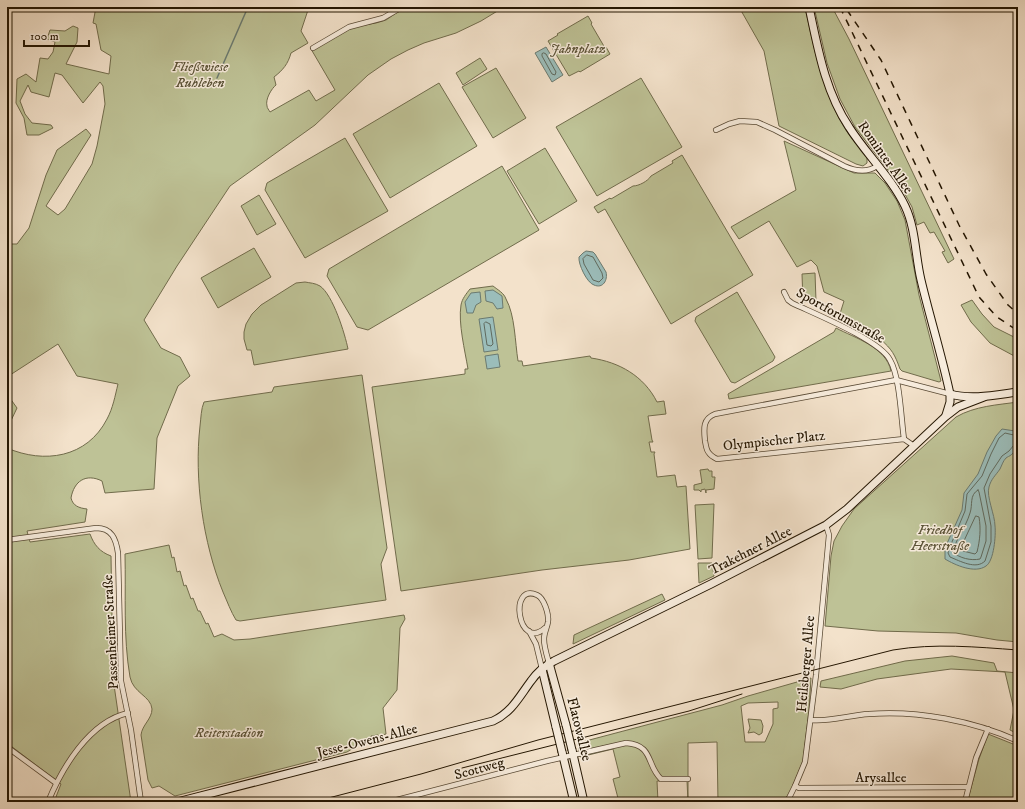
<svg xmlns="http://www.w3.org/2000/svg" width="1025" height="809" font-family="'IM FELL DW Pica',serif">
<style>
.green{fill:#bec296;stroke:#716c4c;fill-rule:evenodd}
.water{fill:#9bbdba;stroke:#6b7a70}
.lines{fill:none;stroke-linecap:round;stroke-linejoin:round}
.shore{stroke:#606a5e;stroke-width:1}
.stream{stroke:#6b7a70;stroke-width:1.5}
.street-casing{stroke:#584934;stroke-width:6}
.secondary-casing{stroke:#241602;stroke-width:9}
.street{stroke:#f7ecdd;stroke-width:4.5}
.secondary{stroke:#f7ecdd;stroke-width:7}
.tram{stroke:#241602;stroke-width:1}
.rail{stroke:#241602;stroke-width:1.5;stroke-dasharray:7 7;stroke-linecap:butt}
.secondary-bridge-casing{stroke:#241602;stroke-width:9;stroke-linecap:butt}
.secondary-bridge{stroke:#f7ecdd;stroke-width:7}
.labels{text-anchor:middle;stroke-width:3;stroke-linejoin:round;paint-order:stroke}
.park-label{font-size:14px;font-style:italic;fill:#5a5236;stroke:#f7ecdd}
.street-label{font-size:14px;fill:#241602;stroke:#f7ecdd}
</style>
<rect width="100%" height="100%" fill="#f3e2cb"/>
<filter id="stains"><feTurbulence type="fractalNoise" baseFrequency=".005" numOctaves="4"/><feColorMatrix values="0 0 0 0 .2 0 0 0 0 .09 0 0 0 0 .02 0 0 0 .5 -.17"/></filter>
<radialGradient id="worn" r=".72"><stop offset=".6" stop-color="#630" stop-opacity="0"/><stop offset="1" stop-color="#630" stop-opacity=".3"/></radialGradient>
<g class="green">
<path d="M96 7H309L301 31 308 43 291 53C288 64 283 70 274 77L276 85C272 88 265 99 267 106 267 108 269 110 270 112L309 90 316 101 335 90 311 49 346 30 359 26 376 23 386 20 405 7H504L481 21 456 33 424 43 408 50 391 59 368 75 315 125 230 186 177 266 144 320 161 348 180 357 190 376 178 386 157 438 154 489 105 493 102 481C86 473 74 481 71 498 73 506 79 508 87 509L85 522 27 531 30 542 90 534C94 545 100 552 111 556L113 678 131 802H54L61 784 7 743V448C44 464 87 458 107 419 113 408 115 396 118 384L77 376 58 344 7 377V244H17L29 228 46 175 57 150 86 129 91 135 46 206 58 215 65 209 92 164 97 146 105 104 103 86 100 82 83 103 62 75 55 73 49 97 31 92 28 85 20 101 25 114 32 123 51 125 53 128 39 135H27L24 118 16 103 17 79 26 74 36 82 40 58 48 59 53 52 55 42 47 39 50 30 65 31 73 26 78 28 77 42 66 64 109 74 111 56 101 50 96 24 93 23Z"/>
<path d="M739 7H805C814 48 822 90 844 127 850 138 860 147 867 157V163L863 166 856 164 779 126 764 51Z"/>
<polygon points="814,7 832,7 849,39 954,259 948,263 942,252 945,251 934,232 930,233 924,222 917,225 912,207 901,187 855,127 840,99 827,63"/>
<polygon points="588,16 592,23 591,24 605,48 606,47 610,54 580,72 579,71 569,76 548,41 558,35 557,34"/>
<polygon points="480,58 487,69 463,85 456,73"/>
<polygon points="496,68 526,118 493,138 462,87"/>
<polygon points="641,78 682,147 597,196 556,127"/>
<polygon points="439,83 477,146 390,198 353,134"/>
<polygon points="345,138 388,211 305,258 265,190 267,183"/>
<path d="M784 141 854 173H875L885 183 897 201 905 220 919 295 941 381 939 382 902 371 900 369C895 355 892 349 880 339L838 320 844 301 824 292 817 266 811 260 797 267 769 221 739 239 731 227 796 190Z"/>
<polygon points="545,148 577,201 539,224 507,171"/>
<path d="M682 155 753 275 671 324 605 209 598 213 594 207 610 198 611 199 633 186C639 186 648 181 651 176L673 163 672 161Z"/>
<polygon points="502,166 539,230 368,330 357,327 327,276 329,269"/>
<polygon points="259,195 276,224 257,235 241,206"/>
<polygon points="254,248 271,277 218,308 201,278"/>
<polygon points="815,273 816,301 803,302 802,274"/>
<path d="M305 282C310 283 315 283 320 286 333 295 345 334 348 349L254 365 251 350H247L244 339V332L246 324 252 314 261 305 296 283Z"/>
<path d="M493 286C498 290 504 293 506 299 515 315 515 342 518 361H522L523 366 590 356 591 358C619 362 644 376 657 402L664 401 666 414 648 416 652 440 653 442H649L651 452H655L654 454 657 477 675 475 677 487 686 486 690 549 629 560 542 570 401 591 372 387 465 374V369H468C465 351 458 323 461 305 462 299 466 294 470 289Z"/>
<polygon points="737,292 775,357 773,361 735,383 731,382 695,321 696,317"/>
<polygon points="972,300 982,314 994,327 1018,339 1018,358 990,343 971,322 961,305"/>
<path d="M836 328C855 338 886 347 891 371L729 399 728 394 834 332Z"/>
<path d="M362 375 387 548 381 564 386 600 240 621 236 620C231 612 227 601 223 592 203 543 194 479 200 426 201 418 201 409 204 402L272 392 274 387Z"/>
<polygon points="7,394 17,408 7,429"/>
<path d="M1018 402V642L997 640 956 633 878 631 825 626 831 556 834 541 842 526 854 509 956 417C975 406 997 405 1018 402Z"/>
<polygon points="708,469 709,471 712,471 712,477 715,477 714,489 706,490 706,493 705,489 701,490 701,492 699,490 694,490 694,485 702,483 700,470"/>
<polygon points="714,504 712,558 698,559 695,505"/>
<path d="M169 545 172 558 174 557 177 572 180 571 184 586 186 585 191 599 193 598 198 611H200L206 624 208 623 214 637 222 634 234 640 250 639 404 615 405 619 400 628 397 690 383 708 386 734 378 736V735L371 736V738L356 742 355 747 347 752 175 796 159 786 152 788 148 780 141 735C142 725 152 719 152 709 151 696 133 693 130 677 123 637 126 595 125 554Z"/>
<polygon points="698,563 712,563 714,576 699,583"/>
<polygon points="662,594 665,600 573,644 574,635"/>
<polygon points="952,656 994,663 997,671 1018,673 1018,734 1010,730 1014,710 1005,672 951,669 877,679 841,689 820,687 821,681 905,661"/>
<path d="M811 678 809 710 803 761 792 788 784 802H718L717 742 688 743V802L687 781H657L658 802H619L613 779 620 777 613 749 580 757 578 743 722 705 748 696ZM778 702V708L773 709V724L765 742H745L741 706 748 703Z"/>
<polygon points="748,719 761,720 763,726 762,733 759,735 754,732 748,733 750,728"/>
<polygon points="988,734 1018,746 1018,802 967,802 979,759"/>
</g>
<g class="water">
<polygon points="546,47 563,75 552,82 535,53"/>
<path d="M586 251 593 252 595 254 606 272C608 280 603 289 594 285 587 283 578 264 579 257L583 253Z"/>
<polygon points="493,290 502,296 503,308 497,309 493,303 486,301 485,291"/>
<polygon points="480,292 481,302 476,305 473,313 467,313 465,302 471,293"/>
<polygon points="493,317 498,350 484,352 479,319"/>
<polygon points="498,354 500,367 487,369 485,356"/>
<path d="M1002 429 1015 431C1021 437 1018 450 1011 455 1010 456 1007 457 1006 458 1003 461 1002 465 1000 469 996 475 991 479 989 487 986 496 995 515 995 526 996 535 994 561 986 566 975 574 955 565 945 559V548L962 510 964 493 978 474 987 452 996 436Z"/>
</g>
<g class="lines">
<g class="shore">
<polygon points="544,53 546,54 556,72 555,75 552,74 542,56 542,54"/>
<polygon points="587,255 593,257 602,273 603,278 599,282 593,280 584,264 583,259"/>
<polygon points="486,322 490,324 493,344 491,346 487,345 484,324"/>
<path d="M1018 436 1005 433 999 438 991 454 982 476 967 494 965 511 949 549 948 553 950 557C960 561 976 570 985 561L991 542V526L984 488 990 474 1002 456 1009 451 1014 445 1018 444"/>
<path d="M978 490 979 492 986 526V541L981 557 980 559C971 561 959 558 953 552 956 538 966 527 970 513 973 505 969 495 978 490Z"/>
<path d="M976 516 979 517C981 529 980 540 977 552L975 554 963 551 961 548Z"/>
</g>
<polyline class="stream" points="217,78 248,7"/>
<g class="street-casing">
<g id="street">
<polyline points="1016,7 1018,11"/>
<polyline points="313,48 349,27 383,18 402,7"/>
<path d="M716 130 729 124 740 121 757 122 775 130 844 166C855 171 867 173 877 166"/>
<path d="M784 292 788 300 792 303C815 314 880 340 890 360 900 377 901 418 904 439"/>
<path d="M914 446 904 439 717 459C713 457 711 456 709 453 706 450 706 445 705 441 704 430 702 419 715 414L896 380 950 394"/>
<path d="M7 540 96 528C112 528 116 539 118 553L121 681 131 730 141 802"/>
<path d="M545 628C518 652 508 582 537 595 544 598 549 614 548 622 547 628 544 633 544 639 544 647 547 656 549 663"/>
<polyline points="529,631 536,644 542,669"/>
<path d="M811 720C829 722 850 715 869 714 917 710 974 721 1018 741"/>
<polyline points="7,747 56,783"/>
<polyline points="795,786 799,788 968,787"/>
<path d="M48 802C62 768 89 722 128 713"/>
<path d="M389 802 547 761 626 743C654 745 646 765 661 779H688"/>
<polyline points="787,802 795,786 805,762 816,675 829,535 826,525"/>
<polyline points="965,802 976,758 988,729"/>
</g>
</g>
<g class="secondary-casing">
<g id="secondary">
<path d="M809 7C818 49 825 91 849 127 866 154 891 177 905 206 916 229 915 255 921 280 930 318 942 356 950 394V402L946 415"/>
<path d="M950 394C972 400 995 395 1018 392"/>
<polyline points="549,663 566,725"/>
<polyline points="542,669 556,727"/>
<polyline points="572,750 584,802"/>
<polyline points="562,752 574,802"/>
<path d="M177 802 493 721C512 712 519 697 531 681 537 672 545 666 554 661L711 584 826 525 847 509 945 417 958 407 984 397"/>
</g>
</g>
<use href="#street" class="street"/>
<use href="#secondary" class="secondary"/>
<g class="tram">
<polyline points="462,768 689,711 742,694"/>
<path d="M313 802 421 774 538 740 893 650C935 643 976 647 1018 650"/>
</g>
<g class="rail">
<polyline points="840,7 979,297 997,317 1018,331"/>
<polyline points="847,10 881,60 959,225 986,274 1008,305 1018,314"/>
</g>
<g class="secondary-bridge-casing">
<g id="secondary-bridge">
<polyline points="566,725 572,750"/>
<polyline points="556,727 562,752"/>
</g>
</g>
<use href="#secondary-bridge" class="secondary-bridge"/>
</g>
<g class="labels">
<g class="park-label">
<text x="578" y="53">Jahnplatz</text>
<text x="200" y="71">Fließwiese<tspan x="200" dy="16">Ruhleben</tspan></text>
<text x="940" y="534">Friedhof<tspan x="940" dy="16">Heerstraße</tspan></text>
<text x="229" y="737">Reiterstadion</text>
</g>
<g class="street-label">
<text transform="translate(886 157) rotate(55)" y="5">Rominter Allee</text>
<text transform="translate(841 315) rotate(29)" y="5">Sportforumstraße</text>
<text transform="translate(774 440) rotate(-6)" y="5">Olympischer Platz</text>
<text transform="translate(750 550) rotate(-27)" y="5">Trakehner Allee</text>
<text transform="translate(110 632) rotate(-93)" y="5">Passenheimer Straße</text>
<text transform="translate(805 664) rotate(-85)" y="5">Heilsberger Allee</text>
<text transform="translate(580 729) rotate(76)" y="5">Flatowallee</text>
<text transform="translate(367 740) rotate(-14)" y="5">Jesse-Owens-Allee</text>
<text transform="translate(479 768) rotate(-15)" y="5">Scottweg</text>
<text x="881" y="782">Arysallee</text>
</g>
</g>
<rect width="1025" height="809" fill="none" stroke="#f3e2cb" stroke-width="24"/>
<rect x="8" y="8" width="1009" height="793" fill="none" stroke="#241602" stroke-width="2"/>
<rect x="12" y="12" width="1001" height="785" fill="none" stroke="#241602"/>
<path d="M24 40v6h65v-6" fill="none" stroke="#241602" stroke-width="2"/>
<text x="30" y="40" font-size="12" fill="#241602" stroke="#f7ecdd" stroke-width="3" paint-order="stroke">100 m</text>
<rect width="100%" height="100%" filter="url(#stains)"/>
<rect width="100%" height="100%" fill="url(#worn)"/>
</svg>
